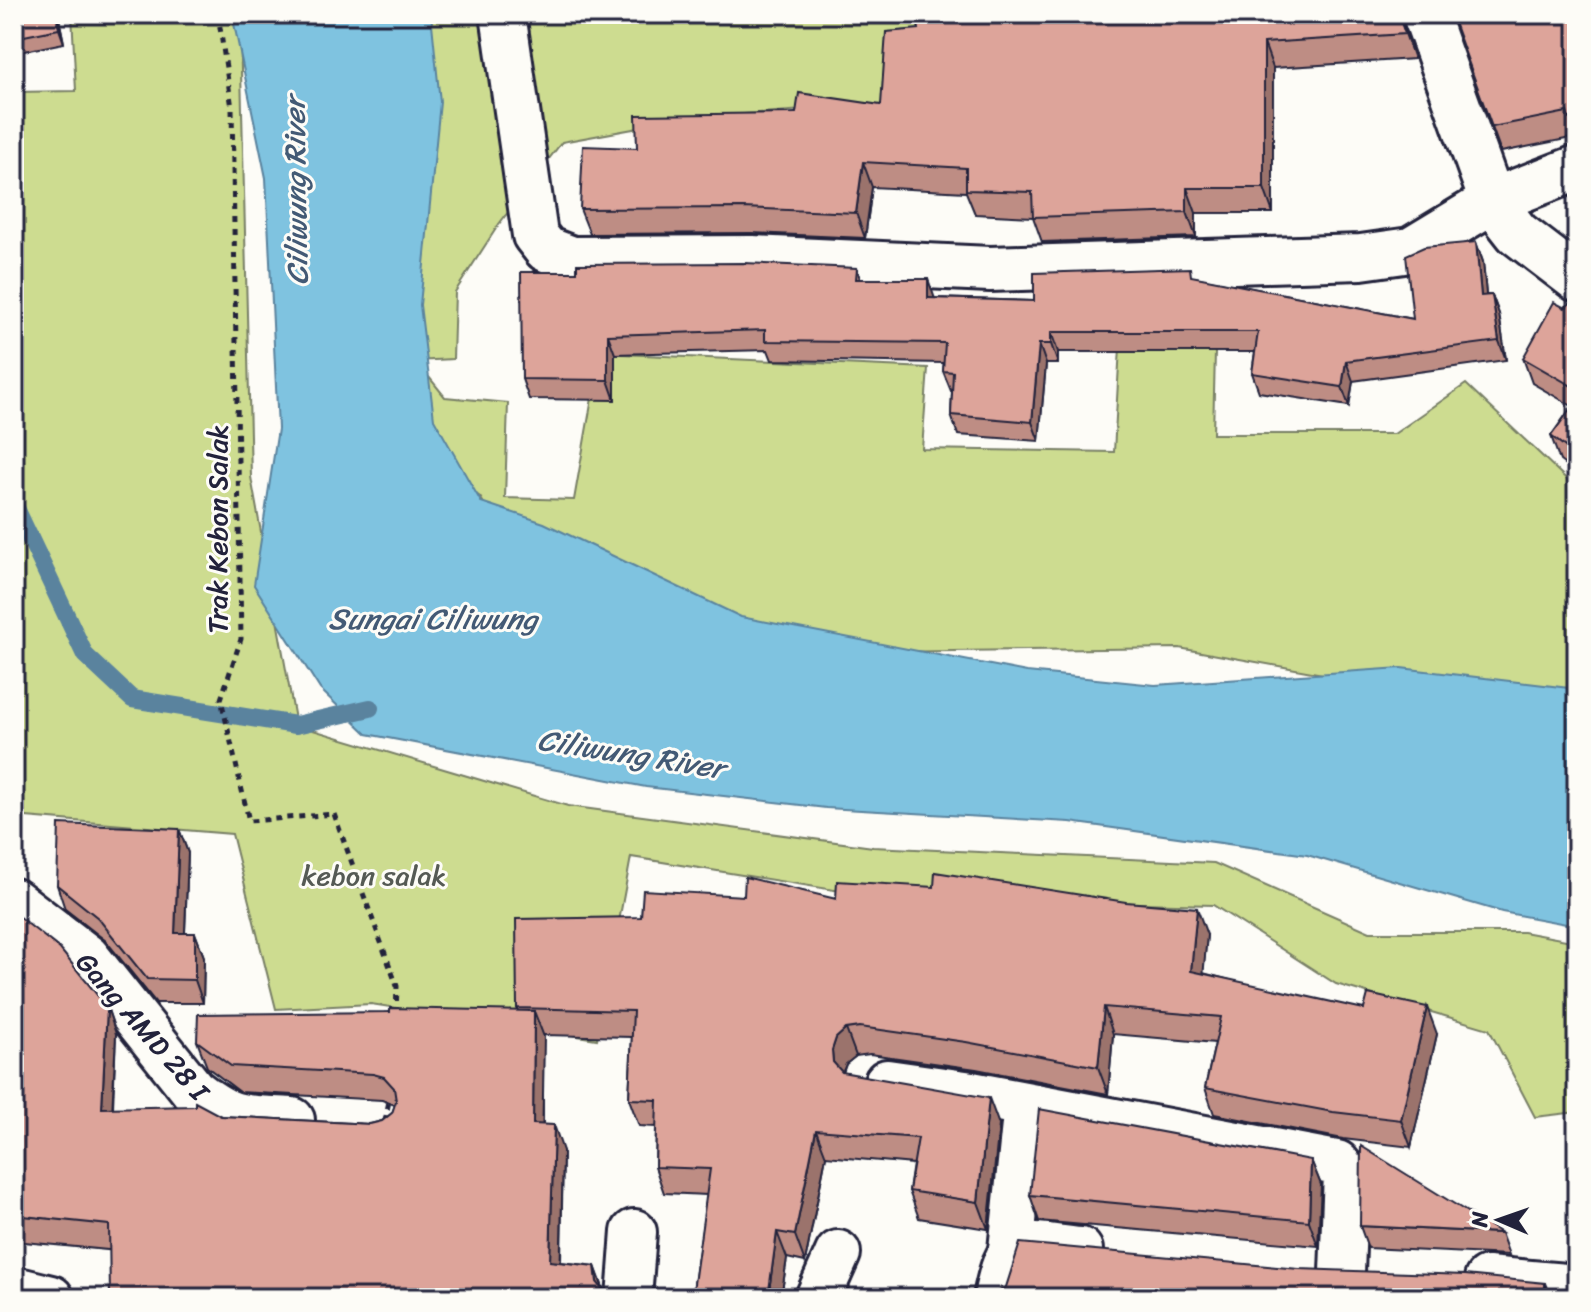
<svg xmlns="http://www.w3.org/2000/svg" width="1591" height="1312" font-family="Sriracha,sans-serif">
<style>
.green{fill:#cddc90;stroke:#787f66;stroke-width:2}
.water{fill:#7fc3e0;stroke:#5a839e;stroke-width:2}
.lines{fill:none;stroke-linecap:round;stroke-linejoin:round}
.stream{stroke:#5a839e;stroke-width:18}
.street-casing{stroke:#22223b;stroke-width:50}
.path{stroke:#22223b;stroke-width:5;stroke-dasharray:6 6;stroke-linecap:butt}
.street{stroke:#fdfcf7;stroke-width:44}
.wall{fill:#be8d84;stroke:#22223b;stroke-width:2}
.shaded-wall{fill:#9b736c;stroke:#22223b;stroke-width:2}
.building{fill:#dda49a;stroke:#22223b;stroke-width:2}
.labels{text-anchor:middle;stroke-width:6;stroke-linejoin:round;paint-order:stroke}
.street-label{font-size:28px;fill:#22223b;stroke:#fdfcf7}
.park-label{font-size:28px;fill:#555a54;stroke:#fdfcf7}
.water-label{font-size:30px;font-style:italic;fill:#435a75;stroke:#fdfcf7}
</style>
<rect width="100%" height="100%" fill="#fdfcf7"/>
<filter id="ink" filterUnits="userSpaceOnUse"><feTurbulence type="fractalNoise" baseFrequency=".0125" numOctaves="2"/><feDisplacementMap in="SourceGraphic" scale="16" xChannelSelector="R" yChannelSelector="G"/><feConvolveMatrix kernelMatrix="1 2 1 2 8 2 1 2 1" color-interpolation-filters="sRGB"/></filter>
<g filter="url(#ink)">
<g class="green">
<polygon points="72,14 235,14 240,29 251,477 296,725 568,806 873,847 1214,863 1370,932 1523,932 1577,942 1577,1112 1535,1117 1489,1029 1336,984 1213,905 871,896 631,857 597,1039 371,1004 276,1009 232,834 14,816 14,92 76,91"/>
<polygon points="406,14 972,14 969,99 699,117 562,142 499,224 455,292 453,359 416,361 445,397 508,403 505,498 574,500 600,353 928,368 922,449 1114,452 1122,312 1216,311 1213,434 1394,434 1466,384 1577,489 1577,736 1433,694 1179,648 663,655 507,542 480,497 412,445"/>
</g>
<polygon class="water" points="232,14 431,14 440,102 420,305 434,419 481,502 544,523 741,617 1027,672 1155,685 1401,668 1577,689 1577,926 1502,912 1307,855 1070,822 826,808 646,787 367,734 320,689 254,585 278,429 266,178"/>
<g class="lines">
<polyline class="stream" points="14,504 85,655 132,699 296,725 370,708"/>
<g class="street-casing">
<g id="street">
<polyline points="503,14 535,235 546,249 572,259 752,258 990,269 1361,257 1411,250 1492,201 1577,168"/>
<polyline points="1425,14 1492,201 1517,233 1577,279"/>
<path d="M14 901 87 957 193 1090C233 1122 243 1117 292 1120"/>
<polyline points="887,1082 972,1094 1337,1163 1346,1174 1342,1272"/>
<polyline points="1011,1250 1026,1105"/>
<polyline points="1487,1279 1577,1287"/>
<polyline points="14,1289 51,1298"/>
<polyline points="629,1298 634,1232"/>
<polyline points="818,1298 838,1253"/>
<path d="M996 1298C1009 1231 1020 1244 1080 1250"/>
</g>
</g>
<g class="path">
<polyline points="218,14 232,108 241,639 221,699 249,821 334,814 397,986 396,1014"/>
<polyline points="385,1121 390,1096"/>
</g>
<use href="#street" class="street"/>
</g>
<g class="wall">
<polygon points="14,14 58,14 64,43 14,53"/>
<polygon points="916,14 1401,14 1401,22 1414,59 1273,68 1273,213 1196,213 1196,237 1042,242 1033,217 975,214 966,192 872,187 865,238 752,233 590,234 580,209 637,148 796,113 881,105 919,29"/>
<polygon points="1451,14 1577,14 1577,139 1576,137 1501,152"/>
<polygon points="1476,242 1483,262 1486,295 1492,295 1499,314 1506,360 1353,381 1349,406 1259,392 1252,373 1255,352 1058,352 1058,364 1046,364 1039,441 958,435 951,415 952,391 951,391 943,371 944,363 772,360 768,350 615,354 615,400 529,399 522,379 577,272 857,268 860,279 935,298 1034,301 1194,277 1413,319"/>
<polygon points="1577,296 1577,474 1560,461 1551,436 1572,406 1532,383 1523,358 1565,308"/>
<polygon points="179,829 188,853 185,933 195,933 204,957 203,1003 156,1003 106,941 65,909 57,885"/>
<polygon points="744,896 836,899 1207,935 1203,973 1437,1034 1411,1147 1343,1139 1214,1114 1205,1088 1215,1043 1113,1034 1108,1094 976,1069 870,1054 856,1056 846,1064 843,1073 999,1125 988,1229 919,1218 909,1191 913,1164 826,1156 805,1262 787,1258 781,1298 692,1298 707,1195 664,1193 655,1167 656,1127 639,1126 629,1099 632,1037 543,1035 543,1125 563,1151 561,1262 595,1266 607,1298 14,1241 14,913 107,1007 116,1034 113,1108 221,1116 370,1124 382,1121 392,1113 395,1105 382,1100 240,1092 207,1067 197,1041 390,1012 518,1011 517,1008 641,917"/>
<polygon points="1311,1160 1321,1185 1318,1246 1039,1221 1030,1195"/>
<polygon points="1360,1226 1501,1233 1509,1255 1368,1248"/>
</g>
<g class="shaded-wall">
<polygon points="56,14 58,14 64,43 59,29"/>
<polygon points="1264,43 1273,68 1273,213 1264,188"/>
<polygon points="863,162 872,187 865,238 856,213"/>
<polygon points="1187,188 1196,213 1196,237 1187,212"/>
<polygon points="1476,242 1483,262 1488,316 1481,296"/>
<polygon points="928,279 935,299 928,298"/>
<polygon points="1492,295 1499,314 1506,360 1499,341"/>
<polygon points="1051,332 1058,352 1058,364 1051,344"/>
<polygon points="608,335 615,354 615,400 608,380"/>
<polygon points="1039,344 1046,364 1039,441 1032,422"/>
<polygon points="1346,361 1353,381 1349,406 1342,387"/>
<polygon points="179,829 188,853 184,956 175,933"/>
<polygon points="1197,908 1207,935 1201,998 1191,971"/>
<polygon points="195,933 204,957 203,1003 195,980"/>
<polygon points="107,1007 116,1034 111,1135 102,1108"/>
<polygon points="1104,1007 1113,1034 1108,1094 1098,1067"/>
<polygon points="1427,1007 1437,1034 1411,1147 1401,1120"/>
<polygon points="534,1011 544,1037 542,1151 533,1124"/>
<polygon points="846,1029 856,1056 846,1064 841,1076 833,1062 832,1050 836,1038"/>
<polygon points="989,1098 999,1125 988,1229 978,1202"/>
<polygon points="554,1125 563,1151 560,1287 550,1261"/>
<polygon points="816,1130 826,1156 805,1262 795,1235"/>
<polygon points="1311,1160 1321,1185 1318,1246 1309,1221"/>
<polygon points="777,1232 787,1258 781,1298 768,1298"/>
<polygon points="595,1266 604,1292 607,1298 603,1298 597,1282"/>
<polygon points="1545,1283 1551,1298 1545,1298"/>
</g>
<g class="building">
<polygon points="14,14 56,14 59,29 14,38"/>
<polygon points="916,14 1398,14 1405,34 1264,43 1264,188 1187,188 1187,212 1033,217 1032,192 966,190 966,168 863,162 856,213 743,208 580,209 583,146 637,148 636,115 796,113 799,93 881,105 886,32 919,29"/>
<polygon points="1451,14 1577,14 1577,121 1569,119 1567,112 1492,127"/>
<polygon points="1476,242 1481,296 1492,295 1499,341 1346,361 1342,387 1252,373 1258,332 1051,332 1051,344 1039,344 1032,422 951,415 953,372 943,371 945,343 765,341 765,330 608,335 608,380 522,379 521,272 577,272 577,264 744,263 857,268 856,279 928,279 928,298 1034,301 1034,273 1190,268 1191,276 1413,319 1406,255 1424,247"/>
<polygon points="1577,296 1577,389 1523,358 1554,302 1565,308"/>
<polygon points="1577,400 1577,456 1551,436"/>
<polygon points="59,824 179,829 175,933 195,933 195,980 147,979 98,918 57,885"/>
<polygon points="935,872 1126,902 1197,908 1191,971 1364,1009 1368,994 1427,1007 1401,1120 1333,1112 1205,1088 1221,1017 1104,1007 1098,1067 966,1042 860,1027 846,1029 836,1038 832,1050 833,1062 842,1072 989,1098 978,1202 909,1191 918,1138 816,1130 795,1235 777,1232 768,1298 692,1298 710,1169 655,1167 657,1100 629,1099 633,1011 517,1008 516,919 641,917 643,890 744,896 745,877 836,899 837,881 934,887"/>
<polygon points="14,913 60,949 107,1007 102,1108 195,1106 195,1102 221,1116 370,1124 382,1121 392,1113 396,1101 394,1088 384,1077 373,1074 231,1066 197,1041 198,1014 390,1012 390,1008 534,1011 533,1124 554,1125 550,1261 595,1266 597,1282 604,1291 603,1298 110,1298 109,1225 14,1215"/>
<polygon points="1039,1109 1311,1160 1309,1221 1030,1195"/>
<polygon points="1361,1146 1501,1233 1360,1226"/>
<polygon points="1020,1243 1299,1269 1465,1275 1545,1283 1545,1298 988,1298 1006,1287"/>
<polygon points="874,1292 974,1298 873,1298"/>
</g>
</g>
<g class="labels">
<g class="street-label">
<text transform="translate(217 529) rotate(-90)" y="10">Trak Kebon Salak</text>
<text transform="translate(143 1026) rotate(49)" y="10">Gang AMD 28 I</text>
</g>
<g class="park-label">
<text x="374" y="885">kebon salak</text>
</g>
<g class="water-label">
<text transform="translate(296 191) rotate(-91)" y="10">Ciliwung River</text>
<text x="433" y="629">Sungai Ciliwung</text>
<text transform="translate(631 754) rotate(9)" y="10">Ciliwung River</text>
</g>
</g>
<rect width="1591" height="1312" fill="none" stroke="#fdfcf7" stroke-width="48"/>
<rect x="24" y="24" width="1543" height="1264" fill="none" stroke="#22223b" stroke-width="3" filter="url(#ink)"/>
<g transform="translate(1499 1220) rotate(272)" stroke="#fdfcf7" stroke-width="6" paint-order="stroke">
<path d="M0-6L14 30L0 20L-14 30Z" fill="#22223b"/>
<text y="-12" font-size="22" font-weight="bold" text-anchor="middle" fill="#22223b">N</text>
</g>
</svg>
